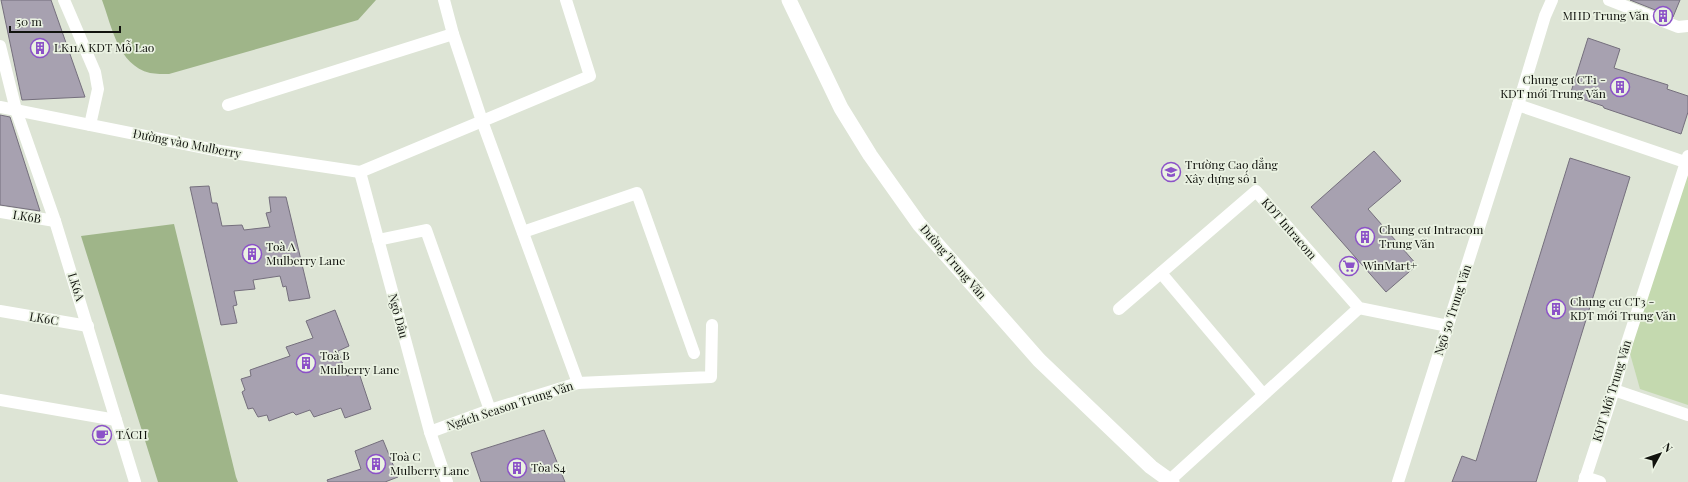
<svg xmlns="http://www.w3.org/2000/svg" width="1688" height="482" font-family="'Playfair Display',serif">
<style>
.green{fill:#c4d9af}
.water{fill:#9fb589}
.building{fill:#a7a1b0;stroke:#756f7d}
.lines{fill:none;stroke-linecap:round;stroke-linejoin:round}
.minor{stroke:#fff;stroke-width:12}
.tertiary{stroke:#fff;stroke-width:15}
.labels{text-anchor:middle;stroke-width:3.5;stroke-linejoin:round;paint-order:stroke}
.poi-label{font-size:12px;fill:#11130e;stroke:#eaf2e2;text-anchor:start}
.street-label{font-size:12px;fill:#11130e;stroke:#eaf2e2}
</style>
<rect width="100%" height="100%" fill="#dde4d5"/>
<polygon class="green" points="1688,163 1688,405 1640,389 1627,343"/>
<g class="water">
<path d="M102 0H376L358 20 169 74C163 74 156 74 150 73 118 65 112 27 102 0Z"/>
<polygon points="174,224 236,477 238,482 158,482 81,236"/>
</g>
<g class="building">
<polygon points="1,0 51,0 85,97 22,100"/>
<polygon points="1630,0 1680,0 1673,17"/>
<polygon points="1588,38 1620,49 1614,68 1668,85 1667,89 1688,96 1688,112 1681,134 1604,108 1603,106 1570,95"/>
<polygon points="0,115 10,117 40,211 0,205"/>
<polygon points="1374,151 1401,181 1368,209 1417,265 1386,292 1311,207"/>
<polygon points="1570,158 1630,177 1536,482 1452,482 1462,456 1476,461"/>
<polygon points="209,186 212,203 217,203 222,226 242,225 244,230 270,227 266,213 271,212 269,197 286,197 310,298 289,301 286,286 283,287 280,276 253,280 255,289 234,291 237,305 233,306 237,323 221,325 190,187"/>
<polygon points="335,310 349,346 338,351 347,376 359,373 371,409 345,418 341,408 314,417 310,410 296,415 293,412 269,421 267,415 258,417 253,408 248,409 242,392 245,390 241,379 251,376 250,370 290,356 286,347 313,338 306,321"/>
<polygon points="544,430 565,482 481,482 471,453"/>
<polygon points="383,440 398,477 385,482 328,482 327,480 361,469 355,451"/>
</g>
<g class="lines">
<g class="minor">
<polyline points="64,0 95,72 98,89 90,125"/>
<polyline points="444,0 453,34 482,121 578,383"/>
<polyline points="1609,0 1678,27 1688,26"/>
<polyline points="0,46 16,110 55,221 135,482"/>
<polyline points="228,105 453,34"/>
<polyline points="1518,105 1688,163"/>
<polyline points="0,107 220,151 360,172"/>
<polyline points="360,172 590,76 566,0"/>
<polyline points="360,172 430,432 447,482"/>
<polyline points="0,212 55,221"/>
<polyline points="523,232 637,193 694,353"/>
<polyline points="378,240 426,230 490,410"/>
<polyline points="1161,273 1263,394"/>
<polyline points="1119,309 1256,191 1359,308 1448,326"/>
<polyline points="0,311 88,326"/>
<polyline points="1614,390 1688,415"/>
<polyline points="0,400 116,420"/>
<polyline points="430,432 490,410 578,383 711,377 712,325"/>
<polyline points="1585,477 1600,482"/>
<polyline points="1170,480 1359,308"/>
<polyline points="1398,482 1518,105 1545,16 1552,0"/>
<polyline points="1584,482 1614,390 1627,343 1688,156"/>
</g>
<polyline class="tertiary" points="789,0 841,108 870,155 919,224 1039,360 1151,467 1172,482"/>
</g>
<defs>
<g id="building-ring" transform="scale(1)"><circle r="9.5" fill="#eaf2e2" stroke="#8c52c8" stroke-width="1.5"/><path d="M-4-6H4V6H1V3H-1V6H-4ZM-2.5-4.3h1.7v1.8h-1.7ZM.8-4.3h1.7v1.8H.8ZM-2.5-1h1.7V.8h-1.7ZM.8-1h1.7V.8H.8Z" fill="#8c52c8"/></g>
<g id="university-ring" transform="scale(1)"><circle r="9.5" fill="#eaf2e2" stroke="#8c52c8" stroke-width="1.5"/><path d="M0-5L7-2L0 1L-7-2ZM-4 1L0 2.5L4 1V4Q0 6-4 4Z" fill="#8c52c8"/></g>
<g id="supermarket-ring" transform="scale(1)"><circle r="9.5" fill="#eaf2e2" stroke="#8c52c8" stroke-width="1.5"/><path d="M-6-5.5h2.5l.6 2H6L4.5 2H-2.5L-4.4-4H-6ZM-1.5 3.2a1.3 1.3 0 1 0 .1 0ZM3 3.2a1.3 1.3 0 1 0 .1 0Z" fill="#8c52c8"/></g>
<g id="cafe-ring" transform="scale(1)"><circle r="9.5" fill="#eaf2e2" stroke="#8c52c8" stroke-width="1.5"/><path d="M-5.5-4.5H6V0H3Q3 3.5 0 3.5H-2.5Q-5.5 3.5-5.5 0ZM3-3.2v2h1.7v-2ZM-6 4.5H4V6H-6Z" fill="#8c52c8"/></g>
</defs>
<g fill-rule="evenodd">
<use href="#building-ring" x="1663" y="16"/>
<use href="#building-ring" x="40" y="48"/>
<use href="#building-ring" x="1620" y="87"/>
<use href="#university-ring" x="1171" y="172"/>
<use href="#building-ring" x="1365" y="237"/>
<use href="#building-ring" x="252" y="254"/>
<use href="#supermarket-ring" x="1349" y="266"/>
<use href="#building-ring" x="1556" y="309"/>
<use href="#building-ring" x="306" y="363"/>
<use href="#cafe-ring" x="102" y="435"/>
<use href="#building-ring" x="376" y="464"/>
<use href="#building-ring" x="517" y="468"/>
</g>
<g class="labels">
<g class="poi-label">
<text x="1649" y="20" text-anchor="end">MHD Trung Văn</text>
<text x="54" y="52">LK11A KDT Mỗ Lao</text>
<text x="1606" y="84" text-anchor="end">Chung cư CT1 -<tspan x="1606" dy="14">KĐT mới Trung Văn</tspan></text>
<text x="1185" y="169">Trường Cao đẳng<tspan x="1185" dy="14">Xây dựng số 1</tspan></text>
<text x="1379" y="234">Chung cư Intracom<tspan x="1379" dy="14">Trung Văn</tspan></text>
<text x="266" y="251">Toà A<tspan x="266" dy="14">Mulberry Lane</tspan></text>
<text x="1363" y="270">WinMart+</text>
<text x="1570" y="306">Chung cư CT3 -<tspan x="1570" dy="14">KĐT mới Trung Văn</tspan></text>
<text x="320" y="360">Toà B<tspan x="320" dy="14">Mulberry Lane</tspan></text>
<text x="116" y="439">TÁCH</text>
<text x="390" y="461">Toà C<tspan x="390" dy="14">Mulberry Lane</tspan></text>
<text x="531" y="472">Tòa S4</text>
</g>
<g class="street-label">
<text transform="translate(187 144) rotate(11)" y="4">Đường vào Mulberry</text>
<text transform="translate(27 217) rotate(9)" y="4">LK6B</text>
<text transform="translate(1289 229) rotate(49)" y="4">KĐT Intracom</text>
<text transform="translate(953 262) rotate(49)" y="4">Đường Trung Văn</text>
<text transform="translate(76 287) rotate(72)" y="4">LK6A</text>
<text transform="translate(1453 310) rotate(-72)" y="4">Ngõ 50 Trung Văn</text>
<text transform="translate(398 316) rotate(75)" y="4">Ngõ Dâu</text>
<text transform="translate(44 319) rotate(10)" y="4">LK6C</text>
<text transform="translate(1612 391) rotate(-73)" y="4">KĐT Mới Trung Văn</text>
<text transform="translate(510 406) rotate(-18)" y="4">Ngách Season Trung Văn</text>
</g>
</g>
<g transform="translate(1660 454) rotate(50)" stroke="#eaf2e2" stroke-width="3" paint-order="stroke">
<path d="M0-3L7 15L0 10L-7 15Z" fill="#11130e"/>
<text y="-6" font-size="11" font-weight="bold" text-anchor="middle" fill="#11130e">N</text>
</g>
<path d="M10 26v6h110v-6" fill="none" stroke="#11130e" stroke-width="2"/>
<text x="16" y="26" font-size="12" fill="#11130e" stroke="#eaf2e2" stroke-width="3" paint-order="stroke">50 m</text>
</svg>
